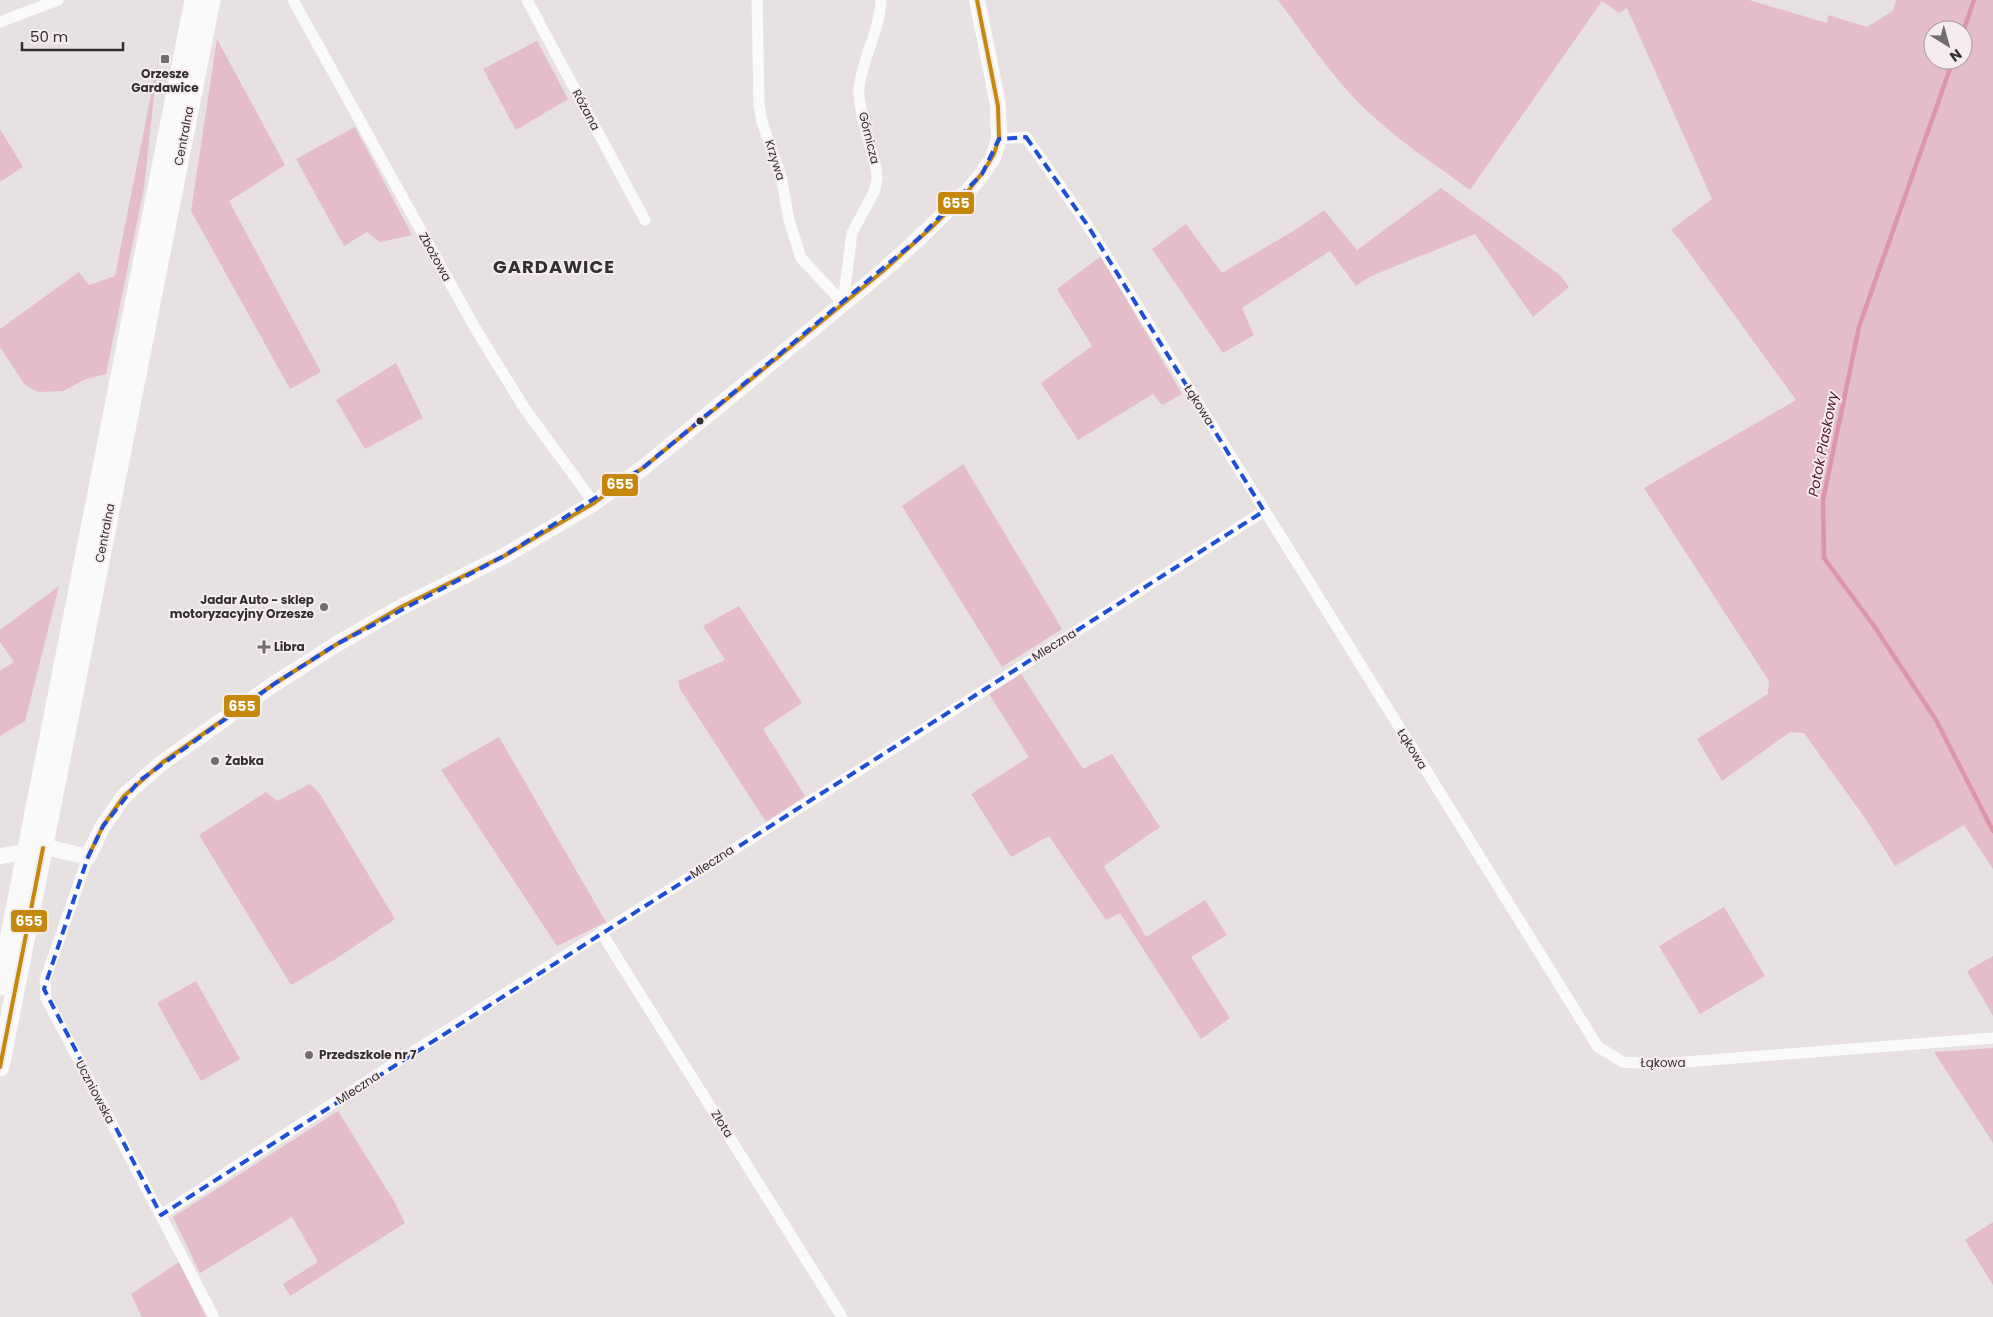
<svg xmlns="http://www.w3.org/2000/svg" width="1993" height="1317" font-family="Poppins,sans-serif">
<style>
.green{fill:#e4bdc8;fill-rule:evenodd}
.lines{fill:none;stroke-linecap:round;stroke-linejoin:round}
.stream{stroke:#dc95aa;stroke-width:4.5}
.street{stroke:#fbfafb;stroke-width:11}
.secondary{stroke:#fbfafb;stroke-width:16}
.primary{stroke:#fbfafb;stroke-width:19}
.bus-1-casing{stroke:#f6ecef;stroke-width:8}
.bus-1{stroke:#c6880c;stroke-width:4}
.marked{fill:none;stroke:#1d4ed8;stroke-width:4;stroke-dasharray:10 6;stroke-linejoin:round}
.poi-dot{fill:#716d6e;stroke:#f6ecef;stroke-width:2}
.bus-dot{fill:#322f2f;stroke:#f6ecef;stroke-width:2}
.labels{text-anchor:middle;stroke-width:4;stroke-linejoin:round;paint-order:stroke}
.poi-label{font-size:12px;font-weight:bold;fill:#322f2f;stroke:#f6ecef;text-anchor:start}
.street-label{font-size:12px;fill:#322f2f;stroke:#f6ecef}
.water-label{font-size:14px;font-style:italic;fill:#52132b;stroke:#f6ecef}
.district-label{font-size:18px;font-weight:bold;letter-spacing:1px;fill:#322f2f;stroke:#f6ecef}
.line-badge{stroke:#f6ecef;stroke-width:2}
.badge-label{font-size:14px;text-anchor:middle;font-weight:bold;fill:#fff}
</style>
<rect width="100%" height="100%" fill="#e7e1e2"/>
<g class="green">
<path d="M1278 0H1749L1827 23 1828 15 1867 27 1893 11 1896 0H1993V869L1964 825 1895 866 1867 821 1804 733 1790 732 1722 781 1697 739 1768 694 1769 681 1644 488 1796 400 1680 240 1671 230 1712 199 1627 8 1619 13 1602 1 1470 190C1434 164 1396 139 1364 108 1331 76 1306 37 1278 0ZM1933 30H1963V60H1933Z"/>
<polygon points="217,39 285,165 229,201 321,372 290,389 191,211"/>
<polygon points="537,41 568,99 516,130 483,69"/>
<polygon points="158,59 144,188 106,374 86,379 63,391 38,392 25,385 0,347 0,329 79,272 89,285 115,276"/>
<polygon points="355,127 412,235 380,242 367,232 344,246 296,159"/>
<polygon points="0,129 23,167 0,182"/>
<polygon points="1441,188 1561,276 1569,287 1533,317 1475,234 1371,276 1356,286 1330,251 1242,308 1254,335 1223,353 1152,249 1186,224 1222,273 1295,230 1324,210 1357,250"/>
<polygon points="1101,256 1182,394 1162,405 1153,394 1078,440 1041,383 1092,346 1057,289"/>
<polygon points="396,363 423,418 365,449 336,400"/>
<polygon points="963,464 1062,629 1002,667 902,506"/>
<polygon points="59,586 25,721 0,736 0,671 14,662 0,642 0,630"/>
<polygon points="739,606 802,703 763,729 805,796 766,822 680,689 678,681 725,660 703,626"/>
<polygon points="1021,674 1083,769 1112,754 1160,827 1104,866 1146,937 1205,900 1227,935 1191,957 1230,1018 1201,1039 1120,913 1106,920 1049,836 1011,857 971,794 1029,757 989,694"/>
<polygon points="499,737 606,922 557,946 441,770"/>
<polygon points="310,784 320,794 395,919 334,960 291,985 199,835 266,792 277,801"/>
<polygon points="1724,907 1765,976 1700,1014 1659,946"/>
<polygon points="1993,956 1993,1016 1967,971"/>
<polygon points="196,981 240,1059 201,1081 157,1003"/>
<polygon points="1993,1048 1993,1143 1934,1052"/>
<polygon points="338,1111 394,1201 405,1223 290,1296 283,1284 318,1262 292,1217 200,1273 173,1217"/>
<polygon points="1993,1222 1993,1285 1965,1240"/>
<polygon points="179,1262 206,1317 142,1317 131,1294"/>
</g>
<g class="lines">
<g class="stream">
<polyline points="1963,32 1974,0"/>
<polyline points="1953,60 1859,327 1823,500 1824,558 1874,626 1936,720 1993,831"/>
</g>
<g class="street">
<polyline points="293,0 475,328 525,409 594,503"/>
<polyline points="527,0 645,220"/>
<polyline points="757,0 759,104 762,122 781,176 789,220 801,258 843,303"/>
<polyline points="0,22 58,0"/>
<polyline points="999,139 1026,137 1088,226 1598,1047 1623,1062 1659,1064 1993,1038"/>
<path d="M843 303 852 233 875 190 877 178 876 168C871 147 858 110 859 89 862 58 880 31 881 0"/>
<polyline points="88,857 45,980 46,998 214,1317"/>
<polyline points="601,932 842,1317"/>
<polyline points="161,1215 403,1058 891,750 1264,511"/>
</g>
<polyline class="secondary" points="0,856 50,848 88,857 103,826 124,796 163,762 274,684 337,644 403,606 504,556 594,503 644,467 883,271 918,239 969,190 982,174 993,158 999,139 998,105 977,0"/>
<g class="primary">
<polyline points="0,986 194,0"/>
<polyline points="0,1067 211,0"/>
</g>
<g class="bus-1-casing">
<g id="bus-1">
<polyline points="88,857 103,826 124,796 163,762 274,684 337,644 403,606 504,556 594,503 644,467 883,271 932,227 968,191 983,172 994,154 999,138 998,106 977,0"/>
<polyline points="0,1067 43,848"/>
</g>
</g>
<use href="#bus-1" class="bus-1"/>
</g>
<path class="marked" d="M1026 137 1088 226 1264 511 161 1215 44 989 88 857 103 826 139 781 274 684 337 644 504 556 644 467 918 239 982 174 999 139Z"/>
<g class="poi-dot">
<rect x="160" y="54" width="10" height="10" rx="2.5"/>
<circle cx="324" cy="607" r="5"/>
<path d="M261.5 639.5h5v5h5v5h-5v5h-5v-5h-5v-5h5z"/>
<circle cx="215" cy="761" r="5"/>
<circle cx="309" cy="1055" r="5"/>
</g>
<circle class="bus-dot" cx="700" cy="421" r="4.5"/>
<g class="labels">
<g class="poi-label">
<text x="165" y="78" text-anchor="middle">Orzesze<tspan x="165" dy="14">Gardawice</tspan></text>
<text x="314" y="604" text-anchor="end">Jadar Auto - sklep<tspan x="314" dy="14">motoryzacyjny Orzesze</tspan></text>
<text x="274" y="651">Libra</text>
<text x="225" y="765">Żabka</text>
<text x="319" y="1059">Przedszkole nr 7</text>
</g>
<g class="street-label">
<text transform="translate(586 110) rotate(62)" y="4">Różana</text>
<text transform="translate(184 136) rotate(-79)" y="4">Centralna</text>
<text transform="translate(869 138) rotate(76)" y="4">Górnicza</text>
<text transform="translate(775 160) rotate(73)" y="4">Krzywa</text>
<text transform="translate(435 257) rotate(61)" y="4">Zbożowa</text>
<text transform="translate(1199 405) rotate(58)" y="4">Łąkowa</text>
<text transform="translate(105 533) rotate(-79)" y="4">Centralna</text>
<text transform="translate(1054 645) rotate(-32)" y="4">Mleczna</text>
<text transform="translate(1412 749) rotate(58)" y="4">Łąkowa</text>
<text transform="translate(712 862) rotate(-33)" y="4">Mleczna</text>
<text x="1663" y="1067">Łąkowa</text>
<text transform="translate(358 1088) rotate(-33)" y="4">Mleczna</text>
<text transform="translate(95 1092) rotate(62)" y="4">Uczniowska</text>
<text transform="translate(722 1124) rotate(58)" y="4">Złota</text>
</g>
<g class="water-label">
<text transform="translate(1823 444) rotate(-79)" y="5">Potok Piaskowy</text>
</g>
<g class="district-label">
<text x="554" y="273">GARDAWICE</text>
</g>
</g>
<g class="line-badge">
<rect x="937" y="191" width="38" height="24" rx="5" fill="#c6880c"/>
<rect x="601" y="473" width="38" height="24" rx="5" fill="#c6880c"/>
<rect x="223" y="694" width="38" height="24" rx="5" fill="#c6880c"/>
<rect x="10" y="909" width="38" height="24" rx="5" fill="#c6880c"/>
</g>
<g class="badge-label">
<text x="956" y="208">655</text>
<text x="620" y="489">655</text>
<text x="242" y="711">655</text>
<text x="29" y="926">655</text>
</g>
<g transform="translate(1948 45) rotate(143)"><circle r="24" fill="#f6ecef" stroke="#a8a0a2"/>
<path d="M0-4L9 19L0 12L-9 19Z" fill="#716d6e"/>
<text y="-8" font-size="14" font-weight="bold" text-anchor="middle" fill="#322f2f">N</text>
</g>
<path d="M22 42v8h101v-8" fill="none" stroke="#322f2f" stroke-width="2.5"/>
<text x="30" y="42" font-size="15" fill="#322f2f" stroke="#f6ecef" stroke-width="4" paint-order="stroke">50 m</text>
</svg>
